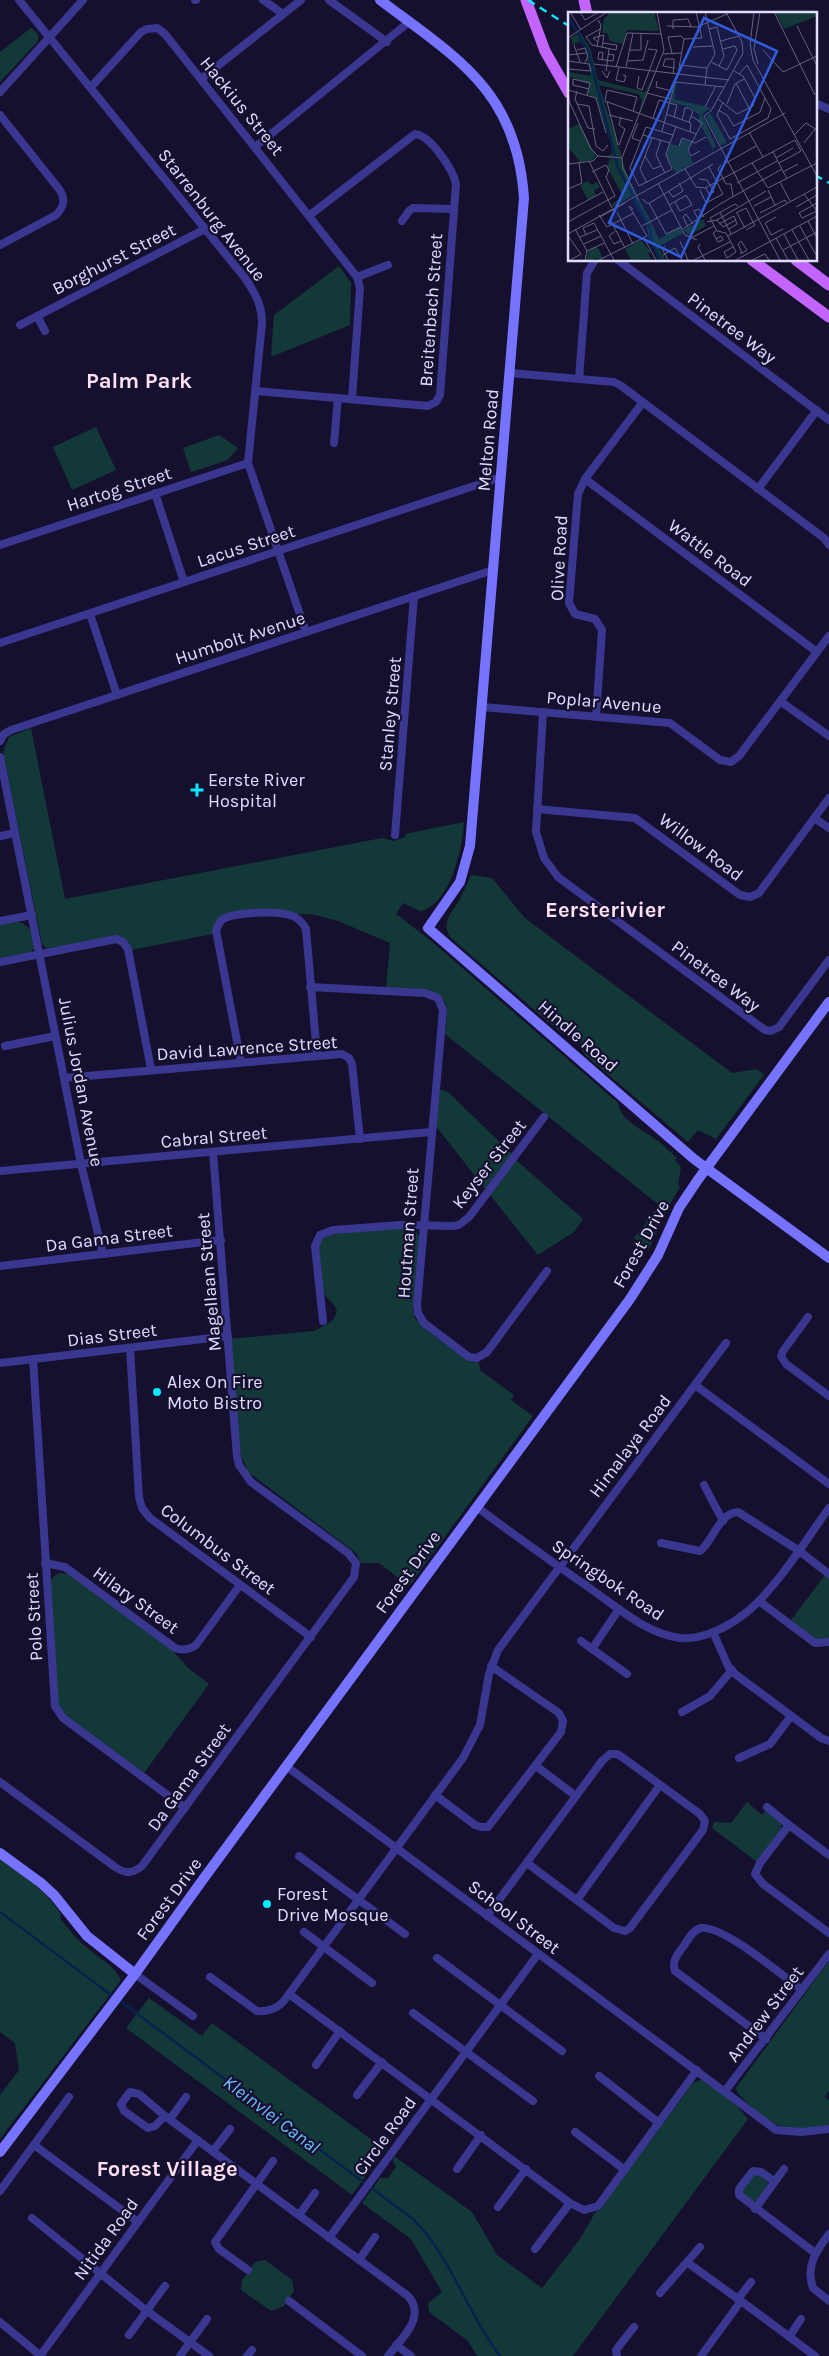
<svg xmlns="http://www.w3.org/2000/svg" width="829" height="2356" font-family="Karla,sans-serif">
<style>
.green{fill:#123937}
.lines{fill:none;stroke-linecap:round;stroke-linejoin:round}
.stream{stroke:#062250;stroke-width:2.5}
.street{stroke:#3a3791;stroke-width:8}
.secondary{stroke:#7674ff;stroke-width:10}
.primary{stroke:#c464ff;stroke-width:11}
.rail{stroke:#09e9ff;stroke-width:2.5;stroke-dasharray:8 6;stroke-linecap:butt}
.poi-dot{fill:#09e9ff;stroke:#15102e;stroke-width:2}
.labels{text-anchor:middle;stroke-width:4.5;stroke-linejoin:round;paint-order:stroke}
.street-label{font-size:18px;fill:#e0ddff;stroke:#15102e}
.poi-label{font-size:18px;fill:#e0ddff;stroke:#15102e;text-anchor:start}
.water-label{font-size:19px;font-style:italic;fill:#6bbcff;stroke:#15102e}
.district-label{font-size:22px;font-weight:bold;fill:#ffdff4;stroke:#15102e}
.inset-river{fill:none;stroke:#062250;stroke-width:2.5}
.inset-road{fill:none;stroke:#666282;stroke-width:1}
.view{fill:#305cdc;fill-opacity:0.15;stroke:#305cdc;stroke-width:2.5}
.inset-edge{fill:none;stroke:#e0ddff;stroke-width:2.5}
</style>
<rect width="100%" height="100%" fill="#15102e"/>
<g class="green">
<polygon points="31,28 38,34 38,41 0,82 0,52"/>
<polygon points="339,266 351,283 350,325 271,357 274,315"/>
<polygon points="96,427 116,470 72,490 53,447"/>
<polygon points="219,435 238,448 228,460 191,472 183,448"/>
<path d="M31 728 65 899 382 838 393 841 406 837 405 834 464 822C463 847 450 906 420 911L403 903 396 914 430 940 618 1103C621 1122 644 1130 658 1141 665 1146 670 1152 677 1158L675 1160 681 1167 678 1185 680 1187 662 1219 649 1249 634 1238 659 1205 445 1034C446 1025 448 1014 446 1006 442 984 403 989 386 988L390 943 338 921 311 914H226L213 934 131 950 125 940 46 948 42 944 3 752 9 737Z"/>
<path d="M471 875 492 878 525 918 732 1073 757 1069 764 1075 716 1139 698 1130 688 1142 585 1055 580 1046 583 1035 578 1031 568 1035 560 1032 451 938C440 923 451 914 459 901 463 893 467 884 471 875Z"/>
<path d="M18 922C31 925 35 936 34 949L30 952 0 958V924Z"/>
<polygon points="440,1089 448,1092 512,1154 485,1189 436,1126"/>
<polygon points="516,1160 583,1219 574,1232 538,1255 490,1195"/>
<polygon points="409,1227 416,1231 420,1238 413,1310 415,1318 426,1330 468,1361 478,1362 481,1371 514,1395 511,1400 533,1416 409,1586 379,1563 361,1563 356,1553 248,1472 241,1455 229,1339 314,1331 332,1321 337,1312 335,1306 323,1293 318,1245 323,1237 330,1234"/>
<polygon points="60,1573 69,1574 174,1652 188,1668 209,1684 144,1773 64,1714 58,1707 50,1582 54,1576"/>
<polygon points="825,1575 829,1578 829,1639 817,1640 791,1620"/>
<polygon points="747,1802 762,1815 767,1809 782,1823 781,1829 757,1862 712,1828 714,1822 731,1823"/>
<path d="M0 1859C22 1875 46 1890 61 1914L60 1918C69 1930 78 1941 90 1950 101 1960 115 1966 121 1980L0 2139V2095L19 2070 15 2043 0 2032Z"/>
<path d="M829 1961V2091L825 2097 829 2100V2125C816 2126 799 2130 786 2128 775 2127 737 2098 736 2088Z"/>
<polygon points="149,1998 202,2036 212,2023 387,2151 376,2152 368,2163 370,2170 352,2195 126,2028"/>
<polygon points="703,2079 733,2101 748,2119 573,2356 477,2356 468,2341 429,2312 428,2303 442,2292 411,2239 362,2203 380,2178 388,2178 396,2167 393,2161 394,2156 472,2212 497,2255 542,2288 580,2239 596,2211 599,2210 693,2083"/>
<path d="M759 2173 767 2179 768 2184 756 2201H751L742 2195C742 2186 751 2176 759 2173Z"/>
<polygon points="265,2260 292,2280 294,2291 284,2306 271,2311 241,2290 242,2280 255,2262"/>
</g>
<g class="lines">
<g class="stream">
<polyline points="0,1912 115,1998"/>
<path d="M120 2001 413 2219C452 2258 467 2313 500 2356"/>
</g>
<g class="street">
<path d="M19 0 245 278C255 293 262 305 262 323L248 463 306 632"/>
<polyline points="195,0 196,0"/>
<polyline points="263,0 283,14"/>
<polyline points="329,0 387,42"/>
<polyline points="201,79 301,0"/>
<polyline points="91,87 141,32 147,29 157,28 165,34 357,277 360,288 352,399"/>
<polyline points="0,92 83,0"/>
<polyline points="815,103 829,109"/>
<path d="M0 115 59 189C66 199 64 207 56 215L0 245"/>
<polyline points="255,147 409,22"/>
<polyline points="402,221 409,211 413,208 453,209"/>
<polyline points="618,260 829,420"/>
<polyline points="357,277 388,265"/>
<polyline points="37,316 45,331"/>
<polyline points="20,325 205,229"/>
<polyline points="510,373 614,382 620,385 824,538 829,545"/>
<polyline points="579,379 587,273 595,260"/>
<path d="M256 391 428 406 436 402 440 395 456 184C453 169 430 135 415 134L310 215"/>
<polyline points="334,443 338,398"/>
<polyline points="585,479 817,652"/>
<polyline points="758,489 817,410"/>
<polyline points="155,493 184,582"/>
<polyline points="0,545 248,463"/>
<polyline points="90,614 117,695"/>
<polyline points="0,643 501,477"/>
<polyline points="780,701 829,736"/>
<polyline points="482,707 670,723 720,760 731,762 739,756 829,636"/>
<polyline points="543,712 536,832 544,858 558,877 765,1030 771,1031 779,1027 829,960"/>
<polyline points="596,717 602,630 595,619 575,614 569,603 578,494 585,479 643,402"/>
<polyline points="0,741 4,734 11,730 493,570"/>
<polyline points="0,757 81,1164 103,1254"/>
<polyline points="537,809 635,818 740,895 750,897 759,893 829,798"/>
<polyline points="814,818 829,828"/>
<polyline points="395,835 414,596"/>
<polyline points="0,836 15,833"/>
<polyline points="0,921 32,915"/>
<polyline points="0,962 116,939 123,942 128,949 151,1069"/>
<polyline points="310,987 425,993 438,998 443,1010 417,1305 418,1313 424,1323 469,1357 477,1358 487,1352 547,1271"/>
<polyline points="5,1046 55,1036"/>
<path d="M241 1062 216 930C218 925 220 920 225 918 240 912 281 910 295 917 301 920 303 924 306 929L317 1055"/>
<polyline points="64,1078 342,1054 349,1058 352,1064 360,1139"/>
<polyline points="0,1171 431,1132"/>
<polyline points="0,1266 221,1240"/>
<polyline points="808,1317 783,1351 781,1356 786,1364 829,1396"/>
<polyline points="323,1321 315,1246 320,1235 333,1230 401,1225 453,1226 459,1225 469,1217 544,1117"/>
<polyline points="130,1348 139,1497 142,1508 150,1518 311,1637"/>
<polyline points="33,1359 55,1706 63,1718 185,1808"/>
<polyline points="0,1363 228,1336"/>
<polyline points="695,1385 829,1484"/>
<polyline points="704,1485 723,1521"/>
<path d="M477 1507C514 1535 552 1562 591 1589 618 1608 647 1634 680 1638 702 1640 726 1628 743 1615 775 1591 805 1541 829 1508"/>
<path d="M661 1543 700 1551C713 1541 719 1513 738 1512L798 1550 829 1574"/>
<path d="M45 1563 65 1567 175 1648C183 1651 189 1650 196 1645L240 1585"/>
<polyline points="759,1601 815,1643 829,1642"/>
<polyline points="713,1632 728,1666 735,1674 821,1738 829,1741"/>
<polyline points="581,1641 627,1674"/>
<polyline points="592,1649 619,1609"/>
<polyline points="682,1712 710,1696 732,1670"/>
<polyline points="739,1758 770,1744 791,1716"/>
<polyline points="286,1766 776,2130 801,2132 829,2129"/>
<polyline points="536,1766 576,1796"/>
<path d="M0 1782 115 1867C126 1874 132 1874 142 1866L354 1577 356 1563 348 1553 251 1482 239 1465 237 1457 213 1152"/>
<polyline points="435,1795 475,1825 481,1827 488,1827 561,1732 563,1721 559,1713 491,1666"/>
<polyline points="767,1807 789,1825"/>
<polyline points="829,1855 789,1825 760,1863 755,1874 763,1884 829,1933"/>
<polyline points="299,1856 405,1934"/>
<polyline points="577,1900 660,1785"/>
<polyline points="487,1916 602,1761 610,1754 617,1754 622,1757 700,1814 705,1821 703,1830 630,1928 625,1931 614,1928 527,1863"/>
<polyline points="304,1932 372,1983"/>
<polyline points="437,1958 562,2051"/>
<polyline points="135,1974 193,2016"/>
<path d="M210 1977 257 2011C266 2012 276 2009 283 2002L463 1758 480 1725 489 1674 498 1650 726 1343"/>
<polyline points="289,1994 570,2203 584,2210 598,2206 697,2070"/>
<polyline points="413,2013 533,2101"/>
<path d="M766 2039 675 1971C671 1960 679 1953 685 1944 689 1938 693 1930 701 1928 723 1925 783 1976 802 1990"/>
<polyline points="316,2065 340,2031"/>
<polyline points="599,2076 659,2123"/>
<polyline points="725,2091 829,1954"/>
<polyline points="357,2095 382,2062"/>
<path d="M165 2116 155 2126 148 2128 124 2111 121 2104 130 2092 139 2094 165 2116 408 2296C427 2317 401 2339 388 2356"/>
<polyline points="170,2119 186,2097"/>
<polyline points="575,2132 625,2170"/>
<polyline points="34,2145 138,2222"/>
<polyline points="213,2151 230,2129"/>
<polyline points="457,2169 481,2135"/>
<polyline points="774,2181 761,2172 753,2171 739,2189 739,2195 815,2253"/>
<polyline points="0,2191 69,2097"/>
<polyline points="498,2207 526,2169"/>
<polyline points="755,2209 784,2169"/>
<polyline points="299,2215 315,2193"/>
<polyline points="32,2218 147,2311 209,2356"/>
<path d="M829 2234C817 2250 805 2266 813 2288L829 2301"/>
<polyline points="329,2238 538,1954"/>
<polyline points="535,2249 570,2203"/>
<polyline points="359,2260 375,2237"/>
<polyline points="688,2263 741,2301"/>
<polyline points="248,2270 219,2249 215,2242 273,2161"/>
<polyline points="660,2293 700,2247"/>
<polyline points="738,2299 751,2282"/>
<polyline points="289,2301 362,2356"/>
<polyline points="0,2322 41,2356"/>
<polyline points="129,2335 165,2286"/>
<polyline points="789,2337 801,2319"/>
<polyline points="396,2345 411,2356"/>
<polyline points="40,2356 198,2140"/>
<polyline points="180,2356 207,2319"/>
<polyline points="247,2356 252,2350"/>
<polyline points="617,2356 616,2350 634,2327"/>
<polyline points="701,2356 741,2301 815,2356"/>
</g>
<g class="secondary">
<path d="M380 0C457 58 517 91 524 198L470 846 460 882 428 928 694 1159 829 1258"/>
<polyline points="0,1853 41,1883 54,1895 87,1936 135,1974"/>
<polyline points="0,2152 135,1974 204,1878 630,1299 658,1255 679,1208 697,1181 829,1002"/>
</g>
<g class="primary">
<polyline points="526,0 545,51 569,93"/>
<polyline points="584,0 587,14"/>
<polyline points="752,260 829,317"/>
<polyline points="796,260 829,285"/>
</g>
<g class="rail">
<polyline points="528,0 569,26"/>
<polyline points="815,175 829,183"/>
</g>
</g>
<g class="poi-dot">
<path d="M194.5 782.5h5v5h5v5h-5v5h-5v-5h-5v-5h5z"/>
<circle cx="157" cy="1392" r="5"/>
<circle cx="267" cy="1904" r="5"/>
</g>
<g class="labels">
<g class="street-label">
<text transform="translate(242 106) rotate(51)" y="6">Hackius Street</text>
<text transform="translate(212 215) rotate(52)" y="6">Starrenburg Avenue</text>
<text transform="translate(114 259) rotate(-27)" y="6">Borghurst Street</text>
<text transform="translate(431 310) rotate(-86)" y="6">Breitenbach Street</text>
<text transform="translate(732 328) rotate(37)" y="6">Pinetree Way</text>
<text transform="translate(488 440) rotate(-85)" y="6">Melton Road</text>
<text transform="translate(119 489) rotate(-18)" y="6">Hartog Street</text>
<text transform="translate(246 546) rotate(-18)" y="6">Lacus Street</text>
<text transform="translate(710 553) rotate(37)" y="6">Wattle Road</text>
<text transform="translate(559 558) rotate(-87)" y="6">Olive Road</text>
<text transform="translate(240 638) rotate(-18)" y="6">Humbolt Avenue</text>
<text transform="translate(604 702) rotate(5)" y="6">Poplar Avenue</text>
<text transform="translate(390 714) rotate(-85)" y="6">Stanley Street</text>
<text transform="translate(701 847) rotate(37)" y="6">Willow Road</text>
<text transform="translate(716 976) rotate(37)" y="6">Pinetree Way</text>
<text transform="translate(578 1036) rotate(41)" y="6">Hindle Road</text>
<text transform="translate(247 1048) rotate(-4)" y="6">David Lawrence Street</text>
<text transform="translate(81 1082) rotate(79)" y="6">Julius Jordan Avenue</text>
<text transform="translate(214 1137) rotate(-5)" y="6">Cabral Street</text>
<text transform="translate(489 1164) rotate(-52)" y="6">Keyser Street</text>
<text transform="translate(408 1233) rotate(-86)" y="6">Houtman Street</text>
<text transform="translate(109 1238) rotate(-7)" y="6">Da Gama Street</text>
<text transform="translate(641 1244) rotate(-61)" y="6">Forest Drive</text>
<text transform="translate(209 1282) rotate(-95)" y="6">Magellaan Street</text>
<text transform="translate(112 1335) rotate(-7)" y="6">Dias Street</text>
<text transform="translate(630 1446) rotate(-53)" y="6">Himalaya Road</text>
<text transform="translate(218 1549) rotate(37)" y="6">Columbus Street</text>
<text transform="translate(408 1572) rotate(-54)" y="6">Forest Drive</text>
<text transform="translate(608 1580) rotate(34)" y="6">Springbok Road</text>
<text transform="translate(136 1600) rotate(36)" y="6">Hilary Street</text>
<text transform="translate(34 1617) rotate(-93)" y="6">Polo Street</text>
<text transform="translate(189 1777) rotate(-54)" y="6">Da Gama Street</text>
<text transform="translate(169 1899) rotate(-54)" y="6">Forest Drive</text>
<text transform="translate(514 1917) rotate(37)" y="6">School Street</text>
<text transform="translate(765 2014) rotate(-53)" y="6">Andrew Street</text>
<text transform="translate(385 2136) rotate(-54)" y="6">Circle Road</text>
<text transform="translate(106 2239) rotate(-54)" y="6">Nitida Road</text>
</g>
<g class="poi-label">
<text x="208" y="786">Eerste River<tspan x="208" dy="21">Hospital</tspan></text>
<text x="167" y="1388">Alex On Fire<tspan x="167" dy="21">Moto Bistro</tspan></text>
<text x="277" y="1900">Forest<tspan x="277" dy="21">Drive Mosque</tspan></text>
</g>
<g class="water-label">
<text transform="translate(272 2114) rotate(37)" y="7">Kleinvlei Canal</text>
</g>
<g class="district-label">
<text x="139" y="388">Palm Park</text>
<text x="605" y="917">Eersterivier</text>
<text x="167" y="2176">Forest Village</text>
</g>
</g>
<g transform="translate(568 12)">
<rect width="249" height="249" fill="#15102e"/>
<path d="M42 0H86L91 19 59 18 55 32 42 29 39 21H34L36 7ZM207 0H249V4L216 17ZM12 20 22 36 30 68 77 80 87 60 71 100 74 88 70 82 31 73 54 145 39 146 44 142 43 133 29 87 20 82 22 72 2 65 0 77V60L23 64 17 36 12 29 5 33 3 26ZM109 70 106 87 143 96 134 102 148 134 142 141 145 137 130 108 132 104 122 95 102 90 106 71ZM142 101 159 130 153 134 138 105ZM11 112 28 144 24 148 12 150 0 135V117ZM114 127 123 131 119 138 125 151 108 161 98 144 102 132 111 134ZM42 147H53L67 182 45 195 43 193 55 184 39 155ZM20 169 23 173 29 170 32 175 26 179 28 183 20 188 12 173ZM68 186 73 191 83 209 78 211 65 188ZM135 207 138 214 123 222 127 229 116 218ZM83 210 91 227 112 215 115 221 90 235 98 248H91L82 231 78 212ZM73 228 83 240 80 241 83 247 63 248 57 237ZM29 234 35 246 18 248 21 239Z" fill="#123937"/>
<path class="inset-river" d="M0 4 20 39 50 156 82 216 84 232 93 248"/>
<path class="inset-road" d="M2 0 13 18M12 0 17 8 31 0M137 0 147 42 139 56 137 73M158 0 174 30 175 41 143 99 136 104 212 248M186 0 182 32 185 48 249 164M206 0 247 83M99 14 129 15 159 2M229 14 249 54M32 17 18 25 24 33 48 38 49 33 35 31M105 17V8L120 7 123 15M141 17 149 15 156 44 151 54M0 26 39 0M116 27 134 26 128 0M153 29 171 24M30 30 25 26 36 23 34 36M6 33 12 50M29 35 33 13 30 8M125 35 145 34M9 38 17 36 20 44 17 51M62 38H73V22M195 38 215 60 249 44M104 41 100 25 113 24 116 27M95 42 113 41M0 43 18 41M30 47 45 49 46 43 40 42M30 47 31 40 35 41 34 48M0 49 21 52 23 59 0 57M60 49 75 48 80 28M143 50 159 58 169 38 167 34 155 37M26 52 161 68M190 52 186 37 192 0M111 53 139 56M48 55 59 21 94 22M51 55 48 68 56 70 58 64 55 63M58 55 65 21M34 59 39 66 42 59M38 59 41 37M105 61 106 56V47H97L95 54 106 56M110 62 116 27M71 64 69 76 74 78 89 38 80 37M89 69 88 75 104 79M168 71 181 96M0 78 1 89 23 137 30 144 54 146M0 78 28 86 38 121M9 79 7 87 20 116 27 117M79 81 102 87M19 83 22 72V71L5 67V73L21 77M150 87 169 102 185 94 187 86 175 64 166 59M39 90 50 133M155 90 149 103 162 127 200 106 203 97 179 53 171 62M9 92 21 94 28 134 35 139 40 133M159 92 167 72 176 67M137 95 148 74M150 98 159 103 166 114 192 100 197 86M65 99 69 85 39 78 37 89 128 122M98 102 123 111 122 120M41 103 65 109M123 104 134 111 120 138 123 144 132 139M85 106 91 88 109 93 106 105M114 108 117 96H121L125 99 121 110M70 111 64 126 72 129M94 119 107 70 156 75M181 120 195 145M75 123 102 131M105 123 78 115 62 156 71 174 104 157 98 143V142L102 131 108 115M226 123 238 111 249 118M93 128 88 143 97 161M236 131 247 117M51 133 57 117 51 113 53 105M111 134 114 126 127 131 138 125M205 140 219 167M77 144 85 157 93 154M208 146 225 136M21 149 44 196M158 151 188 134M184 151 200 176M0 152 25 149 30 144M153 153 150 157 158 172H163L165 185M117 157 128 175 137 176 227 128 233 139 211 151M215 160 230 152M131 167 139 168 146 180 141 182 138 176M212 170 222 189M79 171 72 157 84 126M90 171 117 223 129 228M169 171 209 149M200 176 249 151M0 177 14 171 11 151M132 178 138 191 155 182 141 155M200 178 207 193M101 180 105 185 115 179 111 171M236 182 249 199M74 187 80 192 145 152M71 189 55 156 54 146 96 38 89 0M81 191 98 222 113 215M249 191 231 201 234 206 249 199M101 193 117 184 118 183 124 193 112 199 107 190M186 194 203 185M228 195 249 183M0 199 35 180M49 200 65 232M152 200 163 222M168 201 178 196 185 210 187 213 178 218M169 201 177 216M192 201 217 188 219 191M31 203 39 215 66 201M32 205 57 191M208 205 197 211 203 223 215 217M42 207 57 236M149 208 155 215 168 208M131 209 126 199 131 197 136 205M240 209 249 226M0 210 47 184 38 165 41 158 38 153 24 160M139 210 149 208 198 179M151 212 166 204 169 212 161 217M74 214 104 198M232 214 248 243M120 215 115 205 118 202 125 212M7 217 19 239 17 248M115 217 152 192 214 157M224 218 241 248M47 219 41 224 46 232 53 229M0 222 217 101M216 222 230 248M18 223 15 216 26 211 46 248M0 224 13 242 2 248M160 224 249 175M12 225 29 218M76 226 88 248M123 226 146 214M208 226 220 248M148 227 153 224 155 228 150 230 145 221 149 218M112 229 120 248M16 232 33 224M132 232 130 235 137 248M97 234 94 237 100 248M165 235 156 240 159 246 168 240 158 221 149 219 142 206 167 192 170 194M215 238 249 220M19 239 36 231M172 242 178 239 179 238 173 229 170 232 174 241M95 243 107 236 114 248M31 248 79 224 61 194 65 197M126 248 162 230M168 248 249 204M184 248 197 242 201 248"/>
<path class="view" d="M136 6 209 39 113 245 41 211Z"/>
<rect width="249" height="249" class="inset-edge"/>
</g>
</svg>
